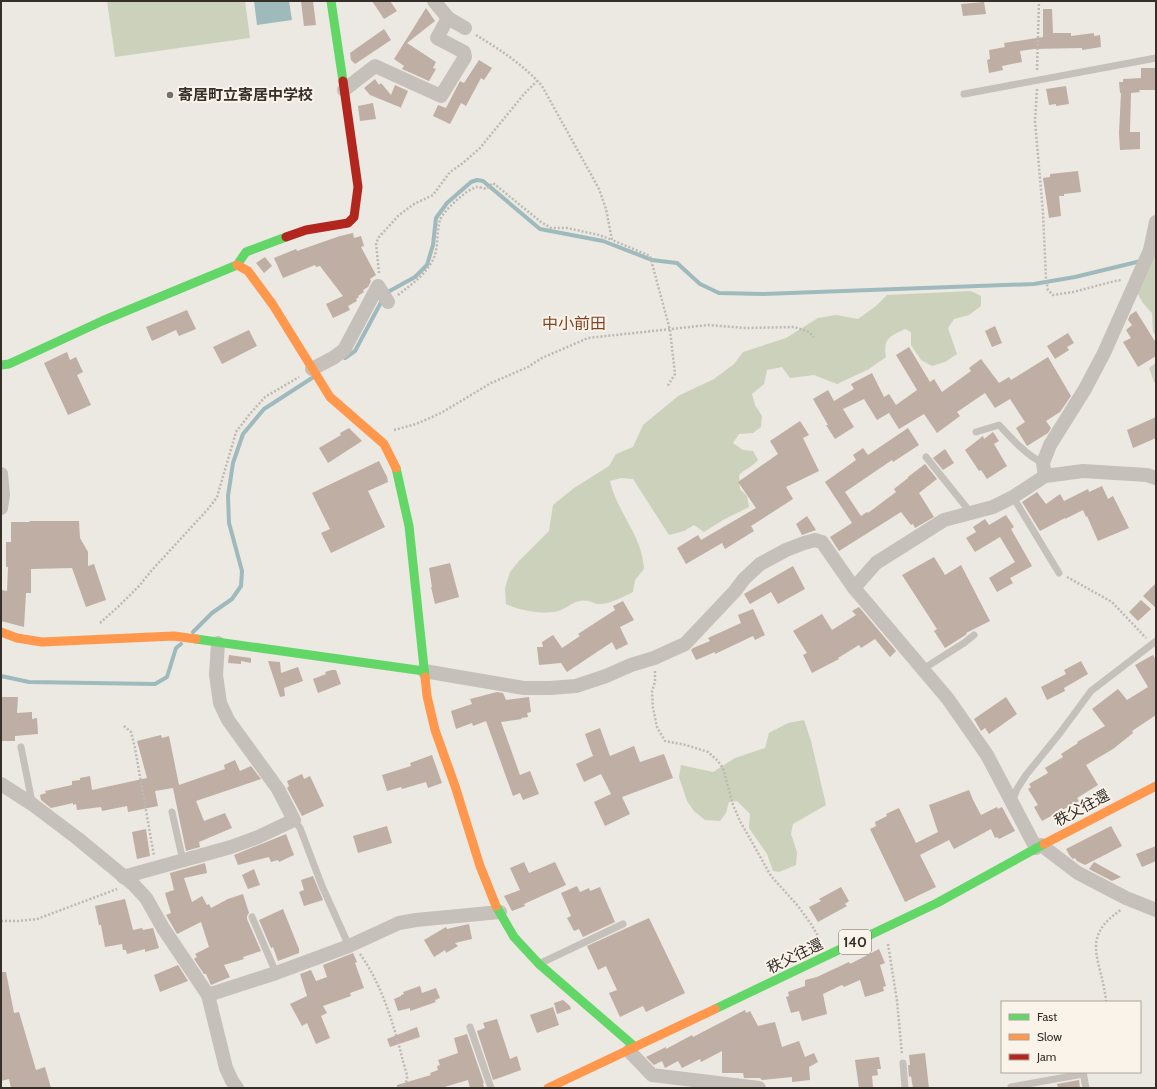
<svg xmlns="http://www.w3.org/2000/svg" width="1157" height="1089" font-family="Cabin,'Noto Sans JP',sans-serif">
<style>
.green{fill:#ccd1bc}
.water{fill:#9ebabd}
.lines{fill:none;stroke-linecap:round;stroke-linejoin:round}
.stream{stroke:#9ebabd;stroke-width:4}
.building{fill:#bfaea4}
.path{stroke:#beb9b3;stroke-width:2.5;stroke-dasharray:2 2;stroke-linecap:butt}
.lane{stroke:#c6c0ba;stroke-width:7}
.street{stroke:#c6c0ba;stroke-width:14}
.fast{stroke:#63d668;stroke-width:9}
.slow{stroke:#ff974d;stroke-width:9}
.jam{stroke:#b3261e;stroke-width:9}
.poi-dot{fill:#766f6a;stroke:#f9f3e9;stroke-width:1.5}
.labels{text-anchor:middle;stroke-width:4;stroke-linejoin:round;paint-order:stroke}
.shield{fill:#f9f3e9;stroke:#706963;stroke-width:1}
.shield-label{font-size:14px;font-weight:bold;fill:#362e29}
.poi-label{font-size:15px;font-weight:bold;fill:#362e29;stroke:#f9f3e9;text-anchor:start}
.street-label{font-size:15px;fill:#362e29;stroke:#f9f3e9}
.neighbourhood-label{font-size:16px;fill:#814325;stroke:#f9f3e9}
</style>
<rect width="100%" height="100%" fill="#ece8e2"/>
<g class="green">
<polygon points="107,1 245,1 250,38 115,57"/>
<path d="M1156 252V336L1153 332 1152 313C1145 306 1136 296 1137 286 1138 281 1153 258 1156 252Z"/>
<path d="M971 291 981 296V306L969 315 954 319 948 328 957 354 945 362 932 366 921 360 911 345V332L905 329C889 337 883 338 886 357L869 369 837 384 814 375 790 378 782 367 767 370 764 384 752 394 755 405 762 416 761 427 753 433 739 434 733 443 743 450 753 451 758 460C752 467 745 469 739 475L740 489 747 496 749 507 723 520 704 532 694 525 684 531 669 535 633 479 621 478 610 481C617 513 642 534 644 569L635 580 633 592C623 597 612 603 601 604 594 605 590 599 580 601 572 602 566 609 558 611 544 615 519 610 506 604L505 588 510 572 518 562 549 531 553 505 574 488 609 466 616 454 633 447 643 425 660 411 678 396 714 379 734 364 743 352 786 338 818 318 836 315 858 319 876 306 887 295Z"/>
<polygon points="1156,363 1156,384 1154,382 1149,368"/>
<polygon points="804,720 811,741 826,805 793,824 791,834 797,852 796,865 779,872 773,871 767,854 749,828 750,814 737,801 729,802 726,813 720,821 705,820 694,811 687,801 679,777 681,765 713,772 735,758 765,748 769,733 788,723"/>
</g>
<polygon class="water" points="254,1 289,1 292,20 257,25"/>
<g class="lines">
<g class="stream">
<polyline points="345,358 355,351 386,293 415,277 427,265 433,245 436,218 447,203 471,182 477,180 483,181 540,229 603,241 652,260 677,263 700,284 719,293 763,294 1034,284 1075,277 1141,261"/>
<polyline points="193,632 212,613 232,599 241,586 242,571 229,523 228,496 233,463 243,434 264,409 312,378"/>
<polyline points="1,676 29,682 155,684 167,677 176,648 181,644"/>
</g>
</g>
<g class="building">
<polygon points="301,1 313,1 316,25 304,26"/>
<polygon points="372,1 390,1 397,11 384,19"/>
<polygon points="984,2 986,14 963,16 961,4"/>
<polygon points="426,8 435,21 407,43 436,62 433,68 436,69 429,81 402,69 404,66 394,59"/>
<polygon points="1043,9 1052,9 1053,33 1071,33 1071,36 1094,33 1094,36 1100,35 1101,47 1082,50 1082,48 1034,49 1020,51 1022,62 1002,66 1003,70 989,73 987,60 990,59 989,50 1005,47 1004,43 1043,37"/>
<polygon points="384,29 391,40 355,64 351,60 350,53"/>
<polygon points="479,60 492,68 484,80 481,78 466,106 461,103 450,124 433,116 438,105 446,108 460,81 464,83"/>
<polygon points="1141,68 1156,68 1156,90 1139,90 1140,92 1131,93 1130,132 1140,132 1140,149 1120,150 1119,133 1121,93 1120,93 1119,82 1123,82 1123,79 1141,78"/>
<polygon points="375,79 379,85 381,83 391,95 395,85 408,91 401,107 402,108 370,95 364,88"/>
<polygon points="1066,86 1069,104 1056,106 1056,104 1049,105 1046,89"/>
<polygon points="373,103 376,119 360,121 358,106"/>
<polygon points="1078,171 1081,192 1064,194 1064,196 1059,196 1061,216 1049,218 1043,178 1050,177 1050,174"/>
<polygon points="353,233 354,238 361,236 364,246 361,247 376,275 370,279 371,281 368,287 363,290 364,292 358,296 359,297 356,299 357,301 348,306 350,310 333,318 326,304 343,296 320,266 316,267 315,265 283,278 274,258 296,249 297,251 340,236"/>
<polygon points="265,257 272,266 264,273 256,263"/>
<polygon points="187,310 196,329 179,336 176,330 152,341 146,327"/>
<polygon points="1136,311 1156,343 1156,356 1138,367 1123,342 1131,338 1126,330 1132,325 1128,320 1130,315"/>
<polygon points="995,326 1002,343 992,347 985,331"/>
<polygon points="249,330 257,346 222,364 213,347"/>
<polygon points="1068,333 1074,343 1067,347 1069,350 1055,359 1047,346"/>
<polygon points="909,347 930,382 934,379 942,392 971,371 969,368 981,359 999,383 1009,377 1011,380 1048,357 1071,396 1060,412 1046,421 1051,428 1048,433 1027,446 1016,428 1025,422 1010,399 995,408 985,393 957,412 960,416 937,433 924,414 899,429 889,413 877,420 864,399 843,409 854,427 835,439 826,425 828,425 813,399 828,390 834,401 854,389 851,384 872,373 884,397 889,394 896,405 917,390 896,355"/>
<polygon points="67,352 70,360 76,357 83,372 77,375 91,405 68,415 44,363"/>
<polygon points="1156,417 1156,438 1133,448 1127,430"/>
<polygon points="800,421 809,435 803,438 819,471 786,487 793,499 751,526 754,531 725,549 722,543 686,564 677,548 698,535 701,540 756,508 738,482 778,454 770,441"/>
<polygon points="349,428 362,441 328,463 319,448 341,435 340,433"/>
<polygon points="908,428 919,445 893,462 892,460 845,492 861,516 867,512 868,513 896,492 894,489 908,478 908,477 925,464 937,479 919,493 934,517 915,528 913,524 911,525 901,512 839,551 830,537 852,523 825,482 856,460 853,455 863,448 868,455"/>
<polygon points="993,432 999,441 994,444 1007,466 987,479 981,470 979,471 965,450 983,436 984,439"/>
<polygon points="945,449 954,463 943,470 933,458"/>
<polygon points="379,461 387,477 388,482 368,491 385,527 331,553 321,533 330,529 312,493"/>
<polygon points="1102,486 1108,499 1113,496 1129,528 1098,541 1087,516 1086,517 1083,510 1065,519 1065,518 1040,531 1022,502 1037,492 1046,504 1060,494 1064,501 1088,489 1089,492"/>
<polygon points="1006,515 1014,527 1011,529 1032,566 1010,578 1013,583 997,592 989,578 1015,562 1000,537 975,552 966,538 976,532 973,527 985,519 989,525"/>
<polygon points="807,516 816,530 802,535 796,524"/>
<polygon points="30,521 79,521 80,538 88,552 88,566 94,564 106,600 86,607 72,568 31,569 31,593 26,593 24,627 1,621 1,590 7,591 8,567 6,567 6,542 11,542 11,522 29,522"/>
<polygon points="934,557 945,575 961,565 990,621 966,633 967,634 945,648 934,631 937,629 902,575"/>
<polygon points="450,563 459,597 435,604 431,587 432,587 429,568"/>
<polygon points="793,566 805,589 778,604 771,592 750,604 744,594"/>
<polygon points="1156,583 1156,608 1143,596"/>
<polygon points="1141,600 1151,609 1138,621 1129,612"/>
<polygon points="623,601 634,620 620,627 628,644 616,650 612,642 567,672 561,663 539,665 537,647 543,647 542,642 553,635 562,648 580,636 578,634 615,610 613,606"/>
<polygon points="859,607 896,651 890,657 875,639 861,648 859,645 838,658 839,659 812,673 803,655 807,653 793,631 822,614 832,630 856,615 852,611"/>
<polygon points="753,609 765,635 755,640 753,636 715,654 715,652 696,660 691,650 693,648 710,641 708,638 741,623 738,615"/>
<polygon points="229,655 251,658 251,663 241,661 241,664 228,663"/>
<polygon points="1153,655 1156,660 1156,715 1132,731 1133,733 1113,749 1086,765 1098,785 1077,798 1079,801 1042,821 1034,807 1038,805 1028,789 1031,787 1029,784 1048,773 1045,768 1063,757 1061,754 1078,743 1077,742 1105,726 1092,709 1118,689 1127,700 1148,687 1135,665"/>
<polygon points="268,661 280,662 281,673 298,667 303,681 284,688 285,696 280,697"/>
<polygon points="1081,661 1088,674 1064,688 1065,691 1047,700 1041,687 1066,674 1064,670"/>
<polygon points="332,670 336,670 341,684 318,693 313,679 326,674 325,672"/>
<polygon points="497,692 503,693 506,700 529,697 531,712 527,713 528,717 521,718 522,719 501,722 520,775 530,771 539,794 523,800 520,793 513,796 486,721 473,726 472,723 456,729 451,711 472,704 470,699"/>
<polygon points="1,697 18,697 17,713 32,712 32,719 37,718 38,734 15,736 15,741 2,741 1,738"/>
<polygon points="1006,697 1017,714 989,734 985,728 981,731 974,719"/>
<polygon points="600,728 610,756 634,746 640,762 664,754 673,778 622,797 630,814 605,826 594,802 611,794 601,774 584,782 576,764 593,756 585,734"/>
<polygon points="161,735 162,738 169,736 179,785 225,769 224,765 235,760 240,771 251,766 261,779 196,801 204,821 225,813 232,828 199,842 200,847 186,851 173,788 155,791 158,806 128,812 127,806 102,811 101,807 77,810 76,804 73,805 73,803 51,808 41,800 40,795 46,793 45,791 72,785 72,781 80,780 80,778 90,776 92,790 147,778 137,741"/>
<polygon points="432,755 442,783 428,788 426,782 402,789 401,787 387,791 382,775 411,766 410,763"/>
<polygon points="302,774 304,779 310,776 324,806 302,816 287,788 289,786 287,781"/>
<polygon points="969,790 973,800 981,815 997,807 998,809 1002,807 1015,831 999,839 997,837 995,838 991,829 954,849 949,840 920,855 936,887 905,902 870,829 876,826 875,822 887,816 886,814 899,808 916,843 938,832 929,805"/>
<polygon points="387,826 392,843 358,853 353,836"/>
<polygon points="1111,826 1122,846 1085,865 1077,861 1075,858 1073,859 1070,856 1066,849"/>
<polygon points="146,829 150,856 137,859 132,832"/>
<polygon points="286,834 294,855 279,862 278,860 271,862 269,857 238,865 234,855"/>
<polygon points="1156,846 1156,861 1142,867 1136,854"/>
<polygon points="524,862 529,873 555,862 566,885 524,904 525,906 512,911 504,896 520,890 510,868"/>
<polygon points="1094,862 1121,877 1112,881 1089,869"/>
<polygon points="205,863 207,873 184,878 192,902 202,896 207,905 209,904 211,908 228,899 243,894 249,913 247,916 247,919 261,951 243,957 244,959 224,965 230,977 211,985 206,974 204,974 194,959 197,957 195,954 209,947 201,922 177,934 166,915 171,913 165,893 174,890 170,873"/>
<polygon points="254,869 260,885 248,889 242,875"/>
<polygon points="313,876 323,900 304,906 299,892 304,890 301,880"/>
<polygon points="577,886 580,892 589,888 590,891 600,887 615,922 583,937 579,929 574,931 567,918 571,916 561,893"/>
<polygon points="841,887 849,901 845,904 847,906 818,922 809,907 821,901 819,899"/>
<polygon points="125,899 133,930 142,928 143,930 153,928 159,948 145,952 145,949 127,954 126,950 123,950 122,944 105,947 101,925 99,925 95,906"/>
<polygon points="283,909 299,949 299,953 278,961 273,947 271,948 259,920"/>
<polygon points="649,918 685,993 646,1012 643,1006 620,1017 609,993 617,990 606,966 598,970 587,946"/>
<polygon points="469,924 472,939 455,943 458,946 446,953 445,950 434,957 424,940 446,927 447,929"/>
<polygon points="879,949 885,963 880,965 886,986 883,987 884,991 865,997 860,980 844,987 842,985 823,994 827,1014 802,1021 799,1011 791,1013 786,997 789,996 788,992 805,986 805,980 817,977 849,962 850,964"/>
<polygon points="353,953 357,962 355,963 364,988 350,993 351,996 323,1006 327,1013 321,1016 330,1038 316,1044 307,1023 302,1026 290,1004 307,996 300,974 311,970 316,981 327,977 323,965"/>
<polygon points="178,965 188,981 160,992 154,975"/>
<polygon points="1,972 6,972 14,1013 19,1012 36,1070 45,1067 51,1088 11,1088 9,1079 1,1081"/>
<polygon points="420,986 422,993 436,988 440,998 435,1000 436,1002 410,1011 410,1008 398,1011 394,999 401,996 401,995 404,994 403,992"/>
<polygon points="563,1000 570,1006 571,1009 557,1014 554,1003"/>
<polygon points="553,1007 559,1025 537,1033 530,1015"/>
<polygon points="745,1010 746,1013 750,1011 758,1026 775,1022 782,1047 799,1041 805,1057 814,1053 818,1062 809,1067 810,1080 792,1082 792,1077 762,1080 760,1078 744,1078 743,1073 722,1073 722,1051 701,1062 700,1059 682,1068 678,1061 665,1068 662,1061 654,1065 646,1057 666,1047 666,1049 692,1035 693,1037"/>
<polygon points="497,1019 510,1059 517,1056 521,1070 493,1080 477,1031 485,1028 483,1023"/>
<polygon points="417,1027 420,1037 390,1047 387,1039"/>
<polygon points="467,1034 484,1083 483,1083 484,1088 470,1088 468,1080 441,1088 397,1088 397,1085 431,1075 430,1073 438,1070 437,1066 440,1065 438,1060 458,1053 454,1038"/>
<polygon points="925,1053 929,1088 913,1088 911,1076 909,1077 908,1065 910,1065 909,1055"/>
<polygon points="879,1057 881,1069 877,1069 878,1075 872,1076 873,1088 859,1088 855,1060"/>
<polygon points="1079,1080 1080,1088 1058,1088 1057,1084"/>
</g>
<g class="lines">
<g class="path">
<path d="M476 35C499 49 524 65 542 86L599 189 606 209 612 240 650 256 670 330 675 374 667 387"/>
<polyline points="1037,70 1039,1"/>
<polyline points="1037,89 1035,121 1043,213 1046,279 1048,290 1053,295 1073,292 1115,281 1122,280"/>
<polyline points="379,273 376,243 379,237 399,215 414,204 433,195 450,172 463,163 480,148 524,94 537,81"/>
<path d="M398 295C412 284 425 275 433 260 439 248 436 232 440 220 443 211 468 188 477 187 479 187 483 188 486 189L493 183 541 222 551 228H567L599 235 612 240"/>
<polyline points="394,430 416,424 441,413 491,383 528,367 542,358 588,338 708,325 746,328 794,327 809,332 814,337"/>
<polyline points="1067,577 1112,602 1146,638"/>
<polyline points="100,623 119,606 139,586 152,570 209,508 217,497 236,432 249,415 265,397 299,377"/>
<polyline points="655,671 655,682 652,691 653,708 657,727 665,741 686,745 708,752 717,760 723,768 733,805 740,821 771,876 798,906 811,924 821,941"/>
<polyline points="124,726 131,732 135,748 154,856"/>
<polyline points="1,921 18,921 37,919 117,889"/>
<polyline points="888,944 897,1001 902,1054"/>
<path d="M360 954C381 983 393 1022 402 1057 403 1063 407 1072 407 1078 407 1082 404 1085 401 1088"/>
<path d="M1106 1002C1103 962 1078 938 1121 910"/>
</g>
<g class="lane">
<polyline points="964,94 1156,58"/>
<path d="M976 432 999 425C1011 438 1027 456 1043 463"/>
<polyline points="926,457 971,513"/>
<polyline points="1013,497 1059,573"/>
<polyline points="923,669 964,643 974,635"/>
<polyline points="21,747 32,802"/>
<polyline points="1012,802 1017,789 1026,775 1060,733 1091,691 1156,641"/>
<polyline points="172,812 183,861"/>
<polyline points="294,820 300,828 322,886 349,946"/>
<polyline points="252,917 276,973"/>
<polyline points="541,963 623,924"/>
<polyline points="470,1027 491,1088"/>
<polyline points="903,1063 905,1088"/>
<polyline points="1083,1072 1086,1088"/>
<polyline points="1011,1087 1083,1074"/>
</g>
<g class="street">
<polyline points="434,1 448,18 465,28"/>
<polyline points="344,90 375,66 441,96 465,57 464,52 437,38 448,18"/>
<polyline points="312,369 333,358 344,350 378,286 388,302"/>
<polyline points="1,474 3,495 1,508"/>
<polyline points="1045,476 1043,463 1050,445 1085,389 1104,353 1150,250 1156,222"/>
<polyline points="854,588 876,563 944,520 993,507 1013,497 1045,476 1083,471 1147,475 1156,478"/>
<polyline points="424,671 524,688 550,688 576,686 606,676 631,665 654,658 685,644 735,591 744,579 760,564 786,550 804,543 815,540 822,542 854,588 948,699 987,755 1036,848"/>
<polyline points="1,784 32,804 77,838 133,884 146,898 163,928 208,995 226,1068 232,1081 237,1088"/>
<polyline points="1041,845 1078,873 1126,898 1156,910"/>
<polyline points="123,877 231,847 258,837 294,820 278,789 228,720 220,703 216,675 218,643"/>
<polyline points="208,995 276,973 349,946 399,923 416,920 500,912"/>
<polyline points="629,1051 652,1075 759,1088"/>
</g>
<g class="fast">
<polyline points="331,1 343,81"/>
<polyline points="1,365 9,364 102,321 237,265 246,252 286,237"/>
<polyline points="396,468 409,526 425,677"/>
<polyline points="196,639 424,671"/>
<polyline points="496,906 514,937 539,964 635,1047"/>
<polyline points="715,1009 937,903 1044,844"/>
</g>
<g class="slow">
<polyline points="237,265 248,271 273,305 330,397 384,444 396,468"/>
<polyline points="1,632 17,638 42,642 174,636 196,639"/>
<polyline points="425,677 427,696 435,730 455,786 480,866 496,906"/>
<polyline points="1044,844 1156,786"/>
<polyline points="548,1088 715,1009"/>
</g>
<polyline class="jam" points="286,237 306,230 348,223 354,217 358,187 343,81"/>
</g>
<circle class="poi-dot" cx="170" cy="95" r="4"/>
<g class="labels">
<rect class="shield" x="839" y="930" width="32" height="24" rx="3"/>
<g class="shield-label">
<text x="855" y="947">140</text>
</g>
<g class="poi-label">
<text x="178" y="100">寄居町立寄居中学校</text>
</g>
<g class="street-label">
<text transform="translate(1082 808) rotate(-28)" y="5">秩父往還</text>
<text transform="translate(795 956) rotate(-26)" y="5">秩父往還</text>
</g>
<g class="neighbourhood-label">
<text x="574" y="329">中小前田</text>
</g>
</g>
<rect width="1157" height="1089" fill="none" stroke="#362e29" stroke-width="4"/>
<rect x="1001" y="1001" width="140" height="72" fill="#f9f3e9" stroke="#aba49c"/>
<rect x="1009" y="1014" width="20" height="6" fill="#63d668" stroke="#aba49c"/>
<text x="1037" y="1021" font-size="12" fill="#362e29">Fast</text>
<rect x="1009" y="1034" width="20" height="6" fill="#ff974d" stroke="#aba49c"/>
<text x="1037" y="1041" font-size="12" fill="#362e29">Slow</text>
<rect x="1009" y="1054" width="20" height="6" fill="#b3261e" stroke="#aba49c"/>
<text x="1037" y="1061" font-size="12" fill="#362e29">Jam</text>
</svg>
